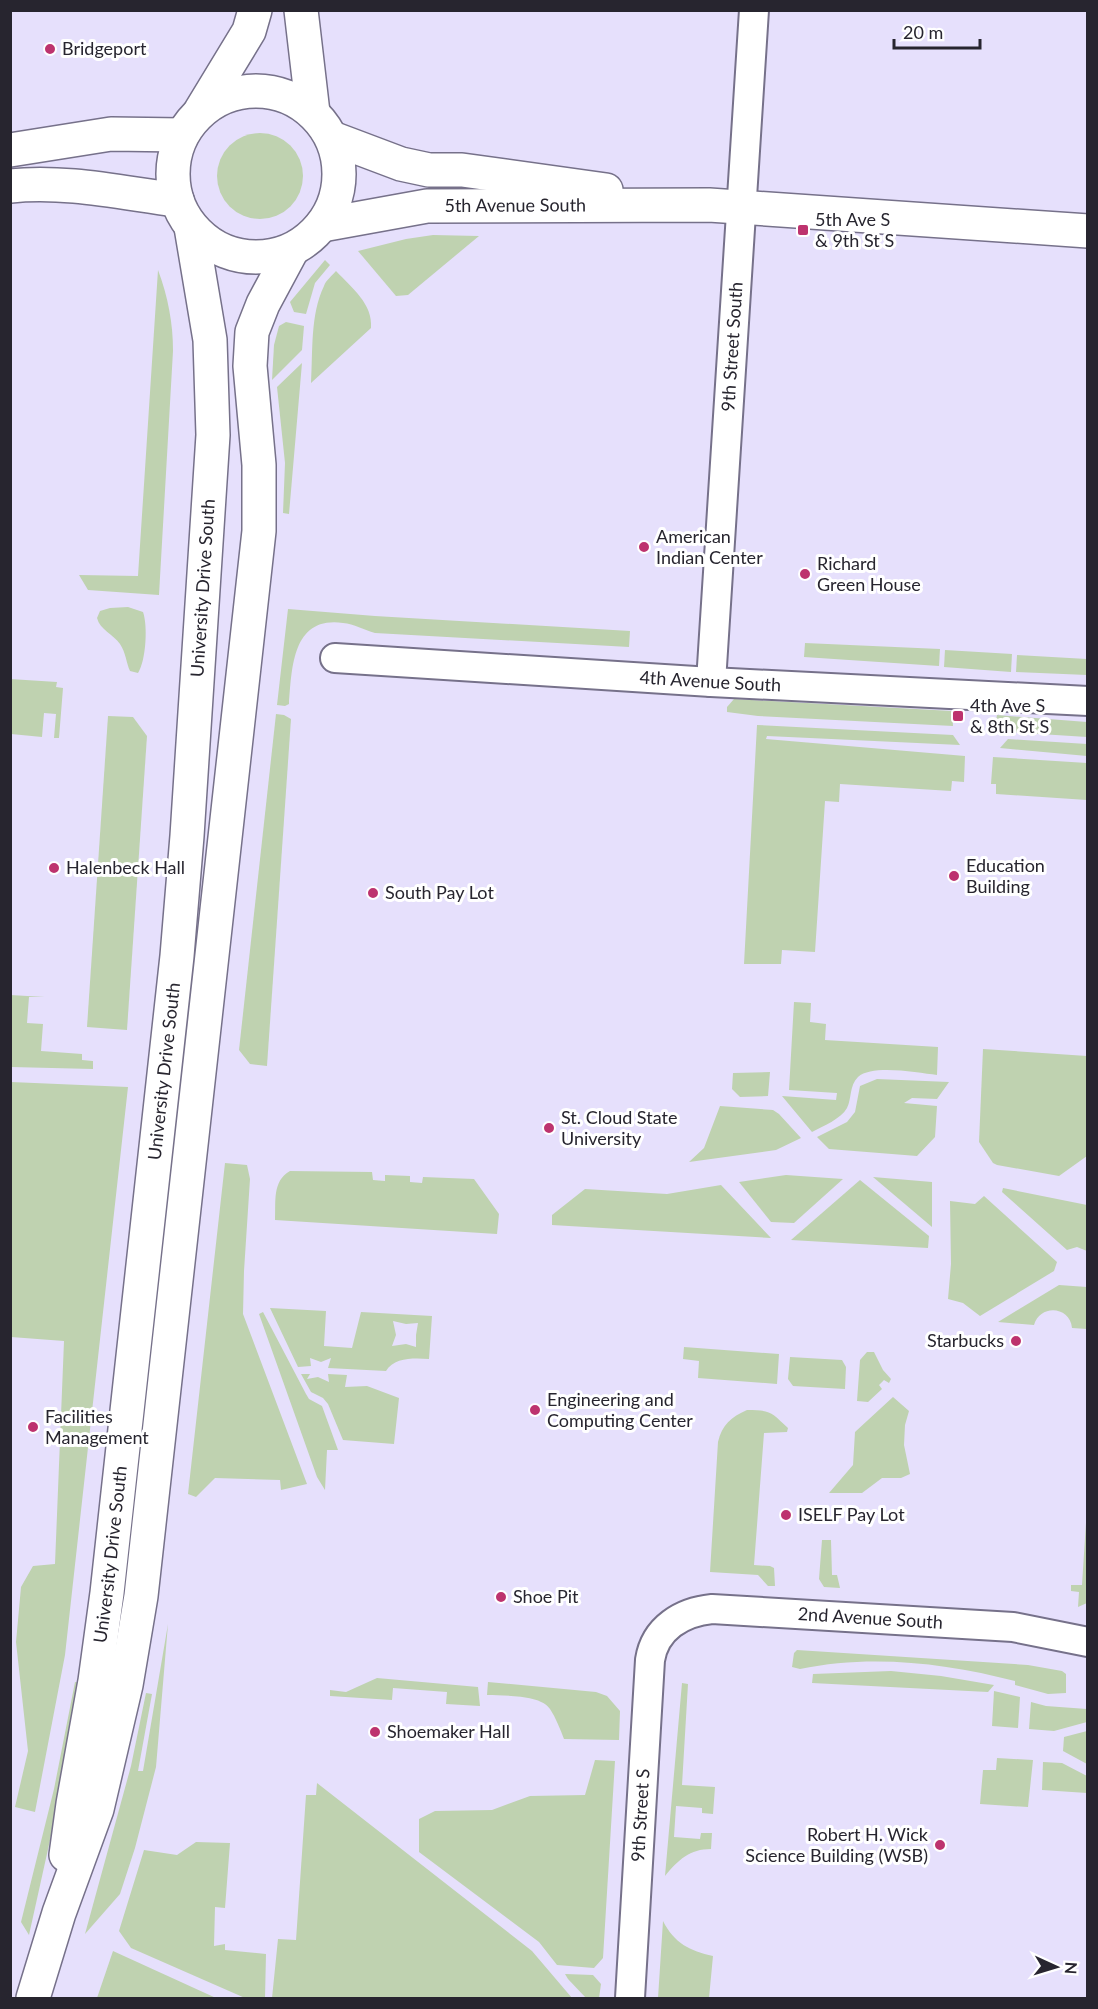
<svg xmlns="http://www.w3.org/2000/svg" width="1098" height="2009" font-family="Lato,sans-serif">
<style>
.green{fill:#bfd2b0;fill-rule:evenodd}
.lines{fill:none;stroke-linecap:round;stroke-linejoin:round}
.minor-casing{stroke:#76718a;stroke-width:32}
.tertiary-casing{stroke:#76718a;stroke-width:36}
.secondary-casing{stroke:#76718a;stroke-width:36}
.minor{stroke:#fff;stroke-width:28}
.tertiary{stroke:#fff;stroke-width:33}
.secondary{stroke:#fff;stroke-width:33}
.poi-dot{fill:#bd336e;stroke:#fff;stroke-width:2}
.labels{text-anchor:middle;stroke-width:6;stroke-linejoin:round;paint-order:stroke}
.poi-label{font-size:18px;fill:#27252f;stroke:#fff;text-anchor:start}
.street-label{font-size:18px;fill:#27252f;stroke:#fff}
</style>
<rect width="100%" height="100%" fill="#e6e0fc"/>
<g class="green">
<circle cx="260" cy="176" r="43"/>
<polygon points="433,235 479,236 408,295 396,296 358,251 406,239"/>
<polygon points="325,260 330,265 315,283 306,314 294,312 290,302"/>
<path d="M158 270C168 297 173 323 173 351L159 595 88 590 79 575 138 576Z"/>
<path d="M336 271C352 288 373 304 371 328L311 383C313 352 310 315 324 286 326 280 332 276 336 271Z"/>
<polygon points="286,322 304,326 302,350 272,380 274,345 279,326"/>
<polygon points="302,363 289,514 283,513 285,463 277,387"/>
<path d="M128 607 143 612C148 626 146 661 138 673L130 671C126 662 126 653 120 644 113 634 100 630 97 618L100 611 110 608Z"/>
<path d="M288 609 375 616 630 631 629 647 375 633C364 630 354 624 343 623 292 616 292 668 289 704L285 706 277 705Z"/>
<polygon points="805,643 940,649 939,666 804,657"/>
<polygon points="945,650 1012,654 1011,672 944,667"/>
<polygon points="1017,655 1087,659 1087,675 1016,672"/>
<polygon points="10,679 57,682 56,687 63,688 59,738 54,738 56,714 44,713 42,737 11,734"/>
<polygon points="734,699 952,711 953,726 758,716 727,712 727,707"/>
<polygon points="276,714 284,715 291,719 267,1066 250,1064 239,1050"/>
<polygon points="997,715 1087,722 1087,737 994,731"/>
<polygon points="108,716 133,717 147,736 127,1030 87,1027"/>
<polygon points="757,725 953,735 960,745 767,736 766,739 965,756 964,782 952,781 951,791 840,784 839,802 825,801 815,952 782,950 781,964 744,964"/>
<polygon points="1008,739 1087,744 1087,756 1000,748"/>
<polygon points="993,757 1087,763 1087,800 996,794 996,784 991,784"/>
<polygon points="10,995 45,997 29,997 27,1023 43,1024 41,1051 82,1054 82,1060 93,1061 93,1069 11,1067"/>
<path d="M794 1002 811 1003 810 1022 826 1024 825 1040 938 1047 937 1075C918 1073 873 1064 858 1077 849 1086 852 1098 847 1108 841 1119 823 1126 812 1132L782 1096 836 1100 837 1093 789 1090Z"/>
<polygon points="983,1049 1087,1056 1087,1156 1059,1176 997,1165 993,1163 979,1142"/>
<polygon points="770,1072 768,1096 740,1097 732,1089 733,1073"/>
<polygon points="877,1079 949,1082 937,1099 912,1098 904,1103 937,1106 935,1137 917,1156 829,1149 817,1137 847,1122 855,1112 860,1086"/>
<polygon points="11,1082 128,1087 65,1655 35,1812 15,1807 28,1751 16,1642 21,1587 33,1566 55,1564 64,1341 11,1337"/>
<polygon points="720,1106 773,1110 779,1114 801,1138 776,1150 689,1162 704,1148"/>
<polygon points="225,1163 247,1165 250,1179 244,1271 243,1314 307,1484 281,1490 280,1480 215,1478 196,1497 188,1494"/>
<path d="M290 1171 372 1172 373 1180 385 1181V1175L410 1176V1182L422 1183 423 1177 474 1179 499 1214 497 1234 275 1220C276 1202 272 1181 290 1171Z"/>
<polygon points="786,1175 843,1179 794,1223 771,1222 739,1182"/>
<polygon points="873,1177 932,1182 932,1227"/>
<polygon points="860,1180 929,1236 928,1248 791,1240"/>
<polygon points="721,1185 771,1238 552,1225 552,1215 585,1189 667,1194"/>
<polygon points="1003,1188 1087,1205 1087,1251 1077,1247 1067,1250 1002,1192"/>
<polygon points="984,1196 1057,1262 1054,1271 980,1316 963,1303 948,1299 951,1264 950,1201 975,1204"/>
<path d="M1059 1285 1087 1287V1329L1072 1328C1070 1306 1040 1304 1034 1325L998 1322Z"/>
<path d="M270 1308 326 1311 324 1346 352 1348 361 1312 432 1316 429 1359C415 1358 394 1357 386 1371L328 1368 331 1358 321 1362 310 1358 311 1366 298 1367ZM393 1321 406 1324 418 1323 416 1335V1347L406 1344 392 1346 396 1335Z"/>
<polygon points="263,1312 306,1394 309,1399 322,1406 338,1450 327,1450 325,1490 317,1477 259,1314"/>
<polygon points="684,1347 779,1354 777,1384 698,1378 699,1361 683,1359"/>
<polygon points="867,1352 874,1352 883,1370 891,1379 889,1383 884,1380 879,1385 882,1389 868,1402 857,1401 860,1360"/>
<polygon points="790,1357 842,1360 846,1367 845,1389 793,1386 788,1379"/>
<polygon points="301,1374 310,1374 307,1379 318,1377 329,1382 328,1374 347,1375 345,1387 367,1386 399,1398 394,1444 343,1440 328,1404 323,1398 311,1392"/>
<polygon points="893,1397 909,1411 905,1425 904,1445 910,1474 901,1478 882,1478 862,1493 829,1493 853,1465 855,1432"/>
<path d="M747 1410C771 1410 771 1412 788 1428L787 1432 764 1433 754 1565 770 1566 774 1568 775 1586H768L758 1575 710 1572 718 1442C722 1425 731 1417 747 1410Z"/>
<polygon points="1087,1507 1087,1603 1078,1607 1079,1592 1071,1591 1071,1585 1082,1585"/>
<polygon points="822,1540 831,1540 832,1575 837,1575 840,1588 824,1587 819,1579"/>
<polygon points="168,1624 156,1767 135,1848 120,1894 85,1934 131,1766 146,1693 152,1694 138,1771 143,1771"/>
<path d="M797 1650 1028 1665 1062 1671 1066 1674V1693L1048 1694 1015 1685V1681C946 1663 871 1654 800 1669L792 1667 794 1653Z"/>
<polygon points="891,1671 941,1676 994,1685 988,1692 812,1683 813,1674"/>
<polygon points="377,1678 478,1687 480,1706 446,1704 447,1692 393,1688 392,1700 330,1696 330,1690 346,1692"/>
<polygon points="75,1682 81,1683 66,1768 29,1935 21,1922 54,1789"/>
<path d="M488 1682 596 1692 607 1696 620 1711 619 1740 564 1739C560 1729 556 1718 550 1709 540 1694 504 1696 487 1695Z"/>
<path d="M682 1683 688 1684 682 1785 715 1787 713 1814 702 1813V1808L676 1806 674 1837 700 1839 701 1833H712L711 1849C690 1849 678 1860 665 1876Z"/>
<polygon points="994,1691 1020,1697 1018,1728 992,1726"/>
<polygon points="1031,1702 1046,1706 1087,1709 1087,1722 1054,1731 1029,1729"/>
<polygon points="1087,1731 1088,1731 1087,1764 1063,1751 1064,1737"/>
<polygon points="997,1758 1033,1760 1028,1807 980,1804 983,1770 996,1770"/>
<polygon points="595,1760 615,1761 603,1958 594,1968 557,1965 539,1942 419,1852 419,1819 435,1811 492,1810 530,1796 585,1795"/>
<polygon points="1043,1762 1062,1763 1087,1776 1087,1793 1042,1790"/>
<polygon points="317,1783 532,1951 572,1998 272,1998 278,1939 296,1940 306,1795 316,1795"/>
<polygon points="196,1842 230,1843 225,1908 215,1907 214,1946 225,1944 225,1950 266,1954 265,1998 245,1998 131,1948 119,1931 144,1850 177,1855"/>
<path d="M663 1921C674 1943 690 1951 713 1956L709 1998H658Z"/>
<polygon points="113,1951 216,1998 97,1998"/>
<polygon points="565,1974 593,1975 601,1984 599,1998 586,1998 568,1979"/>
</g>
<g class="lines">
<g class="minor-casing">
<g id="minor">
<path id="s1" d="M335 658 711 682 1088 701"/>
<path id="s2" d="M711 682 754 10"/>
<path id="s3" d="M630 1998 650 1660C655 1628 682 1612 712 1609L1013 1627 1088 1642"/>
</g>
</g>
<g class="tertiary-casing">
<g id="tertiary">
<circle cx="256" cy="174" r="83"/>
<polyline points="332,138 401,164 429,170 462,170 606,190"/>
<polyline points="10,150 111,134 182,135"/>
<path d="M10 186C66 180 122 193 177 200"/>
<path id="s4" d="M322 225 427 206 709 205 1088 231"/>
<path id="s5" d="M66 1855 73 1804 95 1681 107 1593 177 956 187 836 213 435 210 340 191 227"/>
<polyline points="33,1998 59,1913 97,1809 126,1685 141,1596 259,531 259,465 250,366 252,332 263,304 292,250"/>
</g>
</g>
<g class="secondary-casing">
<g id="secondary">
<polyline points="301,10 313,113"/>
<polyline points="201,110 249,31 255,10"/>
</g>
</g>
<use href="#minor" class="minor"/>
<use href="#tertiary" class="tertiary"/>
<use href="#secondary" class="secondary"/>
</g>
<g class="poi-dot">
<circle cx="50" cy="49" r="6"/>
<rect x="797" y="224" width="12" height="12" rx="3"/>
<circle cx="644" cy="547" r="6"/>
<circle cx="805" cy="574" r="6"/>
<rect x="952" y="710" width="12" height="12" rx="3"/>
<circle cx="54" cy="868" r="6"/>
<circle cx="954" cy="876" r="6"/>
<circle cx="373" cy="893" r="6"/>
<circle cx="549" cy="1128" r="6"/>
<circle cx="1016" cy="1341" r="6"/>
<circle cx="535" cy="1410" r="6"/>
<circle cx="33" cy="1427" r="6"/>
<circle cx="786" cy="1515" r="6"/>
<circle cx="501" cy="1597" r="6"/>
<circle cx="375" cy="1732" r="6"/>
<circle cx="940" cy="1845" r="6"/>
</g>
<g class="labels">
<g class="poi-label">
<text x="62" y="55">Bridgeport</text>
<text x="815" y="226">5th Ave S<tspan x="815" dy="21">&amp; 9th St S</tspan></text>
<text x="656" y="543">American<tspan x="656" dy="21">Indian Center</tspan></text>
<text x="817" y="570">Richard<tspan x="817" dy="21">Green House</tspan></text>
<text x="970" y="712">4th Ave S<tspan x="970" dy="21">&amp; 8th St S</tspan></text>
<text x="966" y="872">Education<tspan x="966" dy="21">Building</tspan></text>
<text x="66" y="874">Halenbeck Hall</text>
<text x="385" y="899">South Pay Lot</text>
<text x="561" y="1124">St. Cloud State<tspan x="561" dy="21">University</tspan></text>
<text x="1004" y="1347" text-anchor="end">Starbucks</text>
<text x="547" y="1406">Engineering and<tspan x="547" dy="21">Computing Center</tspan></text>
<text x="45" y="1423">Facilities<tspan x="45" dy="21">Management</tspan></text>
<text x="798" y="1521">ISELF Pay Lot</text>
<text x="513" y="1603">Shoe Pit</text>
<text x="387" y="1738">Shoemaker Hall</text>
<text x="928" y="1841" text-anchor="end">Robert H. Wick<tspan x="928" dy="21">Science Building (WSB)</tspan></text>
</g>
<g class="street-label">
<text dy="6" stroke="none"><textPath href="#s4" startOffset="195">5th Avenue South</textPath></text>
<text dy="6" stroke="none"><textPath href="#s2" startOffset="336">9th Street South</textPath></text>
<text dy="6" stroke="none"><textPath href="#s5" startOffset="1275">University Drive South</textPath></text>
<text dy="6" stroke="none"><textPath href="#s1" startOffset="376">4th Avenue South</textPath></text>
<text dy="6" stroke="none"><textPath href="#s5" startOffset="790">University Drive South</textPath></text>
<text dy="6" stroke="none"><textPath href="#s5" startOffset="304">University Drive South</textPath></text>
<text dy="6" stroke="none"><textPath href="#s3" startOffset="584">2nd Avenue South</textPath></text>
<text dy="6" stroke="none"><textPath href="#s3" startOffset="183">9th Street S</textPath></text>
</g>
</g>
<rect width="1098" height="2009" fill="none" stroke="#27252f" stroke-width="24"/>
<g transform="translate(1056 1967) rotate(94)" stroke="#ffffff" stroke-width="4.5" paint-order="stroke">
<path d="M0-4.5L10 22L0 15L-10 22Z" fill="#27252f"/>
<text y="-9" font-size="16" font-weight="bold" text-anchor="middle" fill="#27252f">N</text>
</g>
<path d="M894 39v9h86v-9" fill="none" stroke="#27252f" stroke-width="3"/>
<text x="903" y="39" font-size="18" fill="#27252f" stroke="#ffffff" stroke-width="4.5" paint-order="stroke">20 m</text>
</svg>
